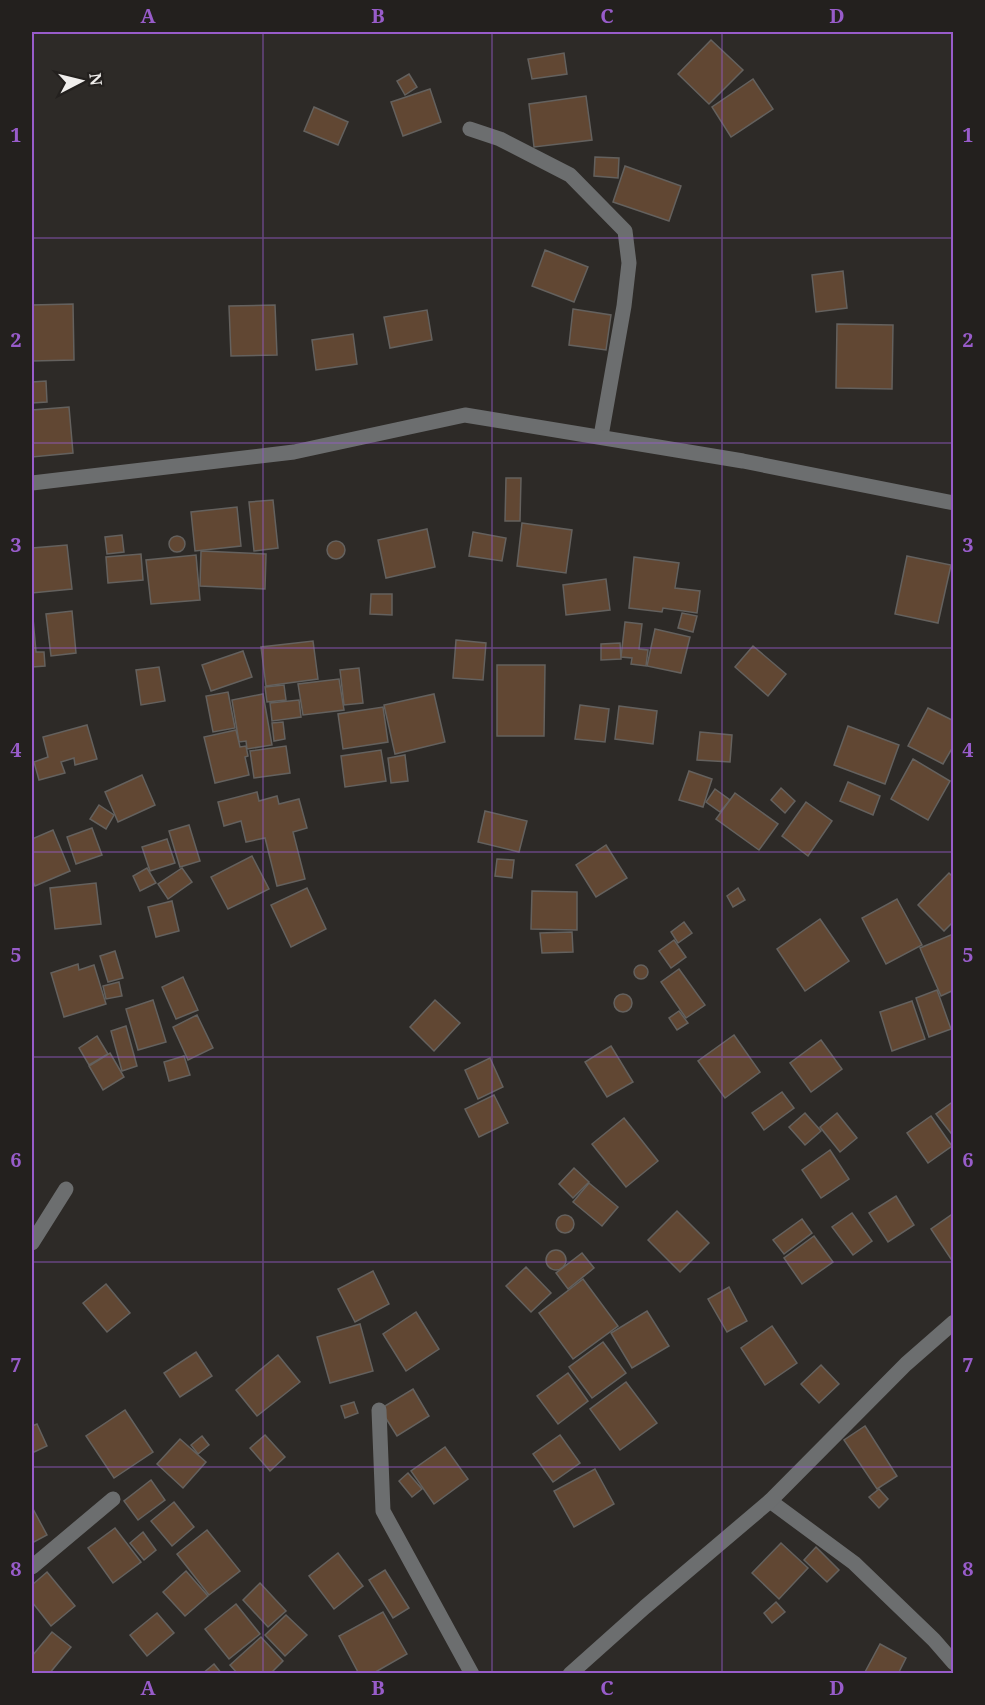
<svg xmlns="http://www.w3.org/2000/svg" width="985" height="1705" font-family="'Noto Serif',serif">
<style>
.building{fill:#614733;stroke:#64615e;stroke-width:1.5}
.lines{fill:none;stroke-linecap:round;stroke-linejoin:round}
.street{stroke:#6c6e6f;stroke-width:15}
.grid{fill:none;stroke:#985cca;stroke-width:1.5;stroke-opacity:0.55}
.neatline{fill:none;stroke:#985cca;stroke-width:2}
.grid-label{font-size:20px;text-anchor:middle;font-weight:bold;fill:#985cca}
</style>
<rect width="100%" height="100%" fill="#2d2a27"/>
<g class="building">
<polygon points="711,40 743,70 709,104 678,74"/>
<polygon points="564,53 567,74 532,79 528,59"/>
<polygon points="409,74 417,87 405,95 397,81"/>
<polygon points="753,79 773,109 731,137 712,107"/>
<polygon points="430,89 441,122 403,136 391,102"/>
<polygon points="586,96 592,140 534,147 529,104"/>
<polygon points="314,107 348,122 338,145 304,131"/>
<polygon points="595,157 619,158 618,178 594,176"/>
<polygon points="625,166 681,186 669,221 613,202"/>
<polygon points="545,250 588,267 574,302 532,286"/>
<polygon points="843,271 847,308 816,312 812,275"/>
<polygon points="73,304 74,360 32,361 32,305"/>
<polygon points="275,305 277,355 231,356 229,306"/>
<polygon points="573,309 611,315 606,350 569,345"/>
<polygon points="427,310 432,340 390,348 384,317"/>
<polygon points="837,324 893,325 892,389 836,388"/>
<polygon points="353,334 357,364 316,370 312,340"/>
<polygon points="46,381 47,402 32,403 32,382"/>
<polygon points="69,407 73,453 32,457 32,410"/>
<polygon points="506,478 521,478 520,521 505,521"/>
<polygon points="273,500 278,548 254,551 249,502"/>
<polygon points="237,507 241,546 195,551 191,512"/>
<polygon points="522,523 572,530 566,573 517,566"/>
<polygon points="427,529 435,567 386,578 378,540"/>
<polygon points="473,532 506,538 502,561 469,556"/>
<polygon points="122,535 124,552 107,554 105,537"/>
<circle cx="177" cy="544" r="8"/>
<circle cx="336" cy="550" r="9"/>
<polygon points="67,545 72,589 32,593 32,548"/>
<polygon points="201,551 266,554 265,589 200,586"/>
<polygon points="141,554 143,580 108,583 106,557"/>
<polygon points="196,555 200,600 151,604 146,560"/>
<polygon points="907,556 951,565 938,623 895,614"/>
<polygon points="634,557 679,563 675,588 700,591 697,613 663,608 662,612 629,608"/>
<polygon points="606,579 610,610 566,615 563,585"/>
<polygon points="371,594 392,594 392,615 370,614"/>
<polygon points="32,607 36,652 44,652 45,666 32,667"/>
<polygon points="72,611 76,653 51,656 46,614"/>
<polygon points="682,613 697,616 693,632 678,628"/>
<polygon points="625,622 642,624 639,649 648,650 646,666 631,664 632,658 621,657"/>
<polygon points="655,629 690,637 681,673 647,666"/>
<polygon points="456,640 486,643 483,680 453,678"/>
<polygon points="313,641 318,679 266,686 261,647"/>
<polygon points="620,643 621,659 601,660 601,644"/>
<polygon points="753,646 786,674 768,696 735,667"/>
<polygon points="243,651 252,677 211,691 202,665"/>
<polygon points="497,665 545,665 544,736 497,736"/>
<polygon points="159,667 165,701 141,705 136,670"/>
<polygon points="359,668 363,703 344,705 340,670"/>
<polygon points="339,679 344,710 303,715 298,684"/>
<polygon points="284,685 286,700 267,702 265,687"/>
<polygon points="228,692 235,728 213,732 206,696"/>
<polygon points="263,694 272,745 247,749 246,741 239,742 232,700"/>
<polygon points="434,694 445,742 395,754 384,705"/>
<polygon points="299,700 301,717 272,721 270,703"/>
<polygon points="580,705 609,709 605,742 575,739"/>
<polygon points="619,706 657,711 653,744 615,739"/>
<polygon points="383,707 388,742 343,749 338,714"/>
<polygon points="928,708 954,721 954,745 943,764 908,746"/>
<polygon points="283,722 285,739 274,741 272,723"/>
<polygon points="87,725 97,759 75,765 74,758 61,762 65,773 39,780 34,762 48,757 43,737"/>
<polygon points="848,726 899,745 885,784 834,765"/>
<polygon points="236,730 240,747 246,746 248,756 245,757 249,775 215,783 204,737"/>
<polygon points="700,732 732,735 730,762 697,760"/>
<polygon points="286,746 290,773 254,778 250,751"/>
<polygon points="381,750 386,781 345,787 341,756"/>
<polygon points="405,755 408,781 391,783 388,758"/>
<polygon points="913,759 950,781 928,820 891,799"/>
<polygon points="689,771 712,779 703,807 679,800"/>
<polygon points="142,775 155,805 118,822 105,792"/>
<polygon points="848,782 880,796 873,815 840,801"/>
<polygon points="781,788 795,801 785,813 771,800"/>
<polygon points="715,789 730,800 720,812 706,802"/>
<polygon points="257,792 259,801 277,796 279,804 299,799 307,828 293,832 305,879 277,886 265,838 246,842 241,821 224,826 218,802"/>
<polygon points="735,793 778,824 759,850 716,819"/>
<polygon points="806,802 832,821 808,856 782,836"/>
<polygon points="99,805 114,815 106,829 90,819"/>
<polygon points="485,811 527,821 519,852 478,842"/>
<polygon points="189,825 200,861 180,867 169,831"/>
<polygon points="92,828 102,855 76,864 67,837"/>
<polygon points="53,830 70,871 35,886 32,879 32,839"/>
<polygon points="167,839 175,863 150,871 142,847"/>
<polygon points="606,845 627,878 596,897 576,865"/>
<polygon points="252,856 269,889 228,909 211,877"/>
<polygon points="497,859 514,860 512,878 495,876"/>
<polygon points="147,868 156,883 140,891 133,876"/>
<polygon points="182,868 192,882 168,899 158,884"/>
<polygon points="949,873 954,878 954,921 944,931 918,905"/>
<polygon points="96,883 101,924 55,929 50,888"/>
<polygon points="307,888 326,929 291,947 271,905"/>
<polygon points="738,888 745,900 733,907 727,896"/>
<polygon points="532,891 577,892 577,930 531,929"/>
<polygon points="897,899 922,945 886,964 862,918"/>
<polygon points="172,901 179,931 156,937 148,907"/>
<polygon points="820,919 849,961 805,991 777,949"/>
<polygon points="684,922 692,933 678,943 671,932"/>
<polygon points="572,932 573,952 542,953 540,933"/>
<polygon points="953,934 954,990 941,996 920,948"/>
<polygon points="674,940 686,957 671,968 659,951"/>
<polygon points="115,951 123,978 108,982 100,956"/>
<polygon points="78,964 79,970 94,965 106,1004 64,1017 51,973"/>
<circle cx="641" cy="972" r="7"/>
<polygon points="679,969 705,1005 686,1018 661,982"/>
<polygon points="183,977 198,1010 176,1019 162,987"/>
<polygon points="119,982 122,996 106,999 103,986"/>
<polygon points="937,990 951,1029 929,1037 916,998"/>
<circle cx="623" cy="1003" r="9"/>
<polygon points="153,1000 166,1042 138,1050 126,1009"/>
<polygon points="435,1000 460,1023 434,1051 410,1027"/>
<polygon points="912,1001 925,1039 892,1051 880,1012"/>
<polygon points="679,1011 688,1023 677,1030 669,1018"/>
<polygon points="197,1015 213,1048 188,1060 173,1027"/>
<polygon points="126,1026 137,1066 122,1071 111,1031"/>
<polygon points="734,1035 760,1072 725,1098 698,1061"/>
<polygon points="97,1036 108,1054 89,1065 79,1048"/>
<polygon points="821,1040 842,1069 811,1092 790,1063"/>
<polygon points="611,1046 633,1082 607,1097 585,1062"/>
<polygon points="110,1053 124,1077 103,1090 89,1066"/>
<polygon points="184,1056 190,1075 169,1081 164,1062"/>
<polygon points="490,1058 503,1087 478,1099 465,1070"/>
<polygon points="782,1092 794,1108 764,1130 752,1113"/>
<polygon points="494,1095 508,1123 479,1137 465,1109"/>
<polygon points="954,1101 954,1137 936,1114"/>
<polygon points="805,1113 821,1131 805,1145 789,1127"/>
<polygon points="837,1113 857,1138 840,1152 820,1127"/>
<polygon points="931,1116 952,1146 928,1163 907,1133"/>
<polygon points="624,1118 658,1161 626,1187 592,1144"/>
<polygon points="830,1150 849,1179 821,1198 802,1170"/>
<polygon points="574,1168 589,1182 573,1198 559,1184"/>
<polygon points="589,1183 618,1207 602,1226 573,1202"/>
<polygon points="896,1196 914,1225 888,1242 869,1213"/>
<polygon points="677,1211 709,1243 680,1272 648,1240"/>
<polygon points="852,1213 872,1241 853,1255 832,1227"/>
<polygon points="954,1213 954,1257 951,1259 931,1229"/>
<circle cx="565" cy="1224" r="9"/>
<polygon points="802,1219 812,1233 784,1254 773,1240"/>
<polygon points="814,1236 833,1262 802,1284 784,1258"/>
<circle cx="556" cy="1260" r="10"/>
<polygon points="582,1253 594,1268 568,1289 556,1273"/>
<polygon points="526,1267 551,1293 531,1312 506,1286"/>
<polygon points="373,1271 389,1304 355,1322 338,1289"/>
<polygon points="583,1279 618,1326 573,1359 539,1313"/>
<polygon points="106,1284 130,1313 107,1332 83,1303"/>
<polygon points="729,1287 747,1321 727,1332 708,1299"/>
<polygon points="647,1311 669,1346 632,1368 611,1333"/>
<polygon points="416,1312 439,1349 406,1371 383,1334"/>
<polygon points="360,1324 373,1371 330,1383 317,1337"/>
<polygon points="772,1326 797,1363 765,1385 741,1348"/>
<polygon points="603,1342 626,1373 592,1398 569,1367"/>
<polygon points="196,1352 212,1376 180,1397 164,1373"/>
<polygon points="278,1355 300,1382 257,1416 236,1390"/>
<polygon points="821,1365 839,1384 819,1403 801,1384"/>
<polygon points="568,1373 588,1401 558,1424 537,1396"/>
<polygon points="626,1382 657,1423 620,1450 590,1409"/>
<polygon points="413,1389 429,1416 397,1436 380,1409"/>
<polygon points="354,1402 358,1413 345,1418 341,1406"/>
<polygon points="125,1410 153,1452 114,1478 86,1436"/>
<polygon points="37,1424 47,1446 32,1453 32,1426"/>
<polygon points="865,1426 897,1476 877,1489 844,1440"/>
<polygon points="265,1435 285,1457 270,1471 250,1448"/>
<polygon points="560,1435 580,1463 553,1482 533,1454"/>
<polygon points="202,1436 209,1445 198,1454 191,1445"/>
<polygon points="180,1439 206,1462 183,1488 157,1464"/>
<polygon points="445,1447 468,1479 434,1504 411,1471"/>
<polygon points="595,1469 614,1504 574,1527 554,1491"/>
<polygon points="408,1473 422,1489 412,1497 399,1481"/>
<polygon points="151,1480 165,1500 138,1520 124,1501"/>
<polygon points="879,1489 888,1499 879,1508 869,1497"/>
<polygon points="174,1502 194,1527 172,1546 151,1521"/>
<polygon points="32,1507 47,1535 32,1543"/>
<polygon points="115,1528 141,1562 113,1583 88,1548"/>
<polygon points="207,1530 240,1571 209,1595 177,1554"/>
<polygon points="143,1532 156,1550 144,1560 130,1543"/>
<polygon points="781,1543 808,1568 779,1599 752,1573"/>
<polygon points="816,1547 839,1570 827,1582 804,1560"/>
<polygon points="338,1553 363,1586 334,1609 309,1576"/>
<polygon points="385,1570 409,1608 393,1618 369,1580"/>
<polygon points="186,1571 208,1596 185,1616 163,1592"/>
<polygon points="47,1572 75,1606 51,1626 32,1602 32,1585"/>
<polygon points="260,1583 286,1611 268,1627 243,1600"/>
<polygon points="776,1602 785,1612 772,1623 764,1613"/>
<polygon points="236,1604 260,1634 229,1659 205,1629"/>
<polygon points="383,1612 407,1654 372,1674 359,1674 339,1636"/>
<polygon points="157,1613 174,1633 147,1656 130,1635"/>
<polygon points="286,1615 307,1635 285,1656 265,1635"/>
<polygon points="52,1632 71,1647 49,1674 32,1674 32,1656"/>
<polygon points="261,1637 283,1661 270,1674 238,1674 230,1665"/>
<polygon points="880,1644 906,1658 898,1674 864,1674"/>
<polygon points="214,1664 222,1674 202,1674"/>
</g>
<g class="lines">
<g class="street">
<polyline points="470,129 500,139 570,175 625,231 629,263 624,306 601,436"/>
<polyline points="32,483 294,452 465,415 743,461 954,503"/>
<polyline points="32,1243 66,1189"/>
<polyline points="379,1410 383,1511 472,1674"/>
<polyline points="770,1501 854,1563 934,1640 954,1663"/>
<polyline points="32,1567 113,1499"/>
<polyline points="570,1674 645,1607 770,1501 906,1364 954,1322"/>
</g>
</g>
<path class="grid" d="M263 32V1674M492 32V1674M722 32V1674M32 238H954M32 443H954M32 648H954M32 852H954M32 1057H954M32 1262H954M32 1467H954"/>
<rect width="985" height="1705" fill="none" stroke="#23201e" stroke-width="66"/>
<g transform="translate(81 81) rotate(83)" stroke="#23201e" stroke-width="4.5" paint-order="stroke">
<path d="M0-4.5L10 22L0 15L-10 22Z" fill="#f0eeec"/>
<text y="-9" font-size="16" font-weight="bold" text-anchor="middle" fill="#f0eeec">N</text>
</g>
<rect x="33" y="33" width="919" height="1639" class="neatline"/>
<g class="grid-label">
<text x="148" y="23">A</text>
<text x="378" y="23">B</text>
<text x="607" y="23">C</text>
<text x="837" y="23">D</text>
<text x="16" y="142">1</text>
<text x="968" y="142">1</text>
<text x="16" y="347">2</text>
<text x="968" y="347">2</text>
<text x="16" y="552">3</text>
<text x="968" y="552">3</text>
<text x="16" y="757">4</text>
<text x="968" y="757">4</text>
<text x="16" y="962">5</text>
<text x="968" y="962">5</text>
<text x="16" y="1167">6</text>
<text x="968" y="1167">6</text>
<text x="16" y="1372">7</text>
<text x="968" y="1372">7</text>
<text x="16" y="1576">8</text>
<text x="968" y="1576">8</text>
<text x="148" y="1695">A</text>
<text x="378" y="1695">B</text>
<text x="607" y="1695">C</text>
<text x="837" y="1695">D</text>
</g>
</svg>
